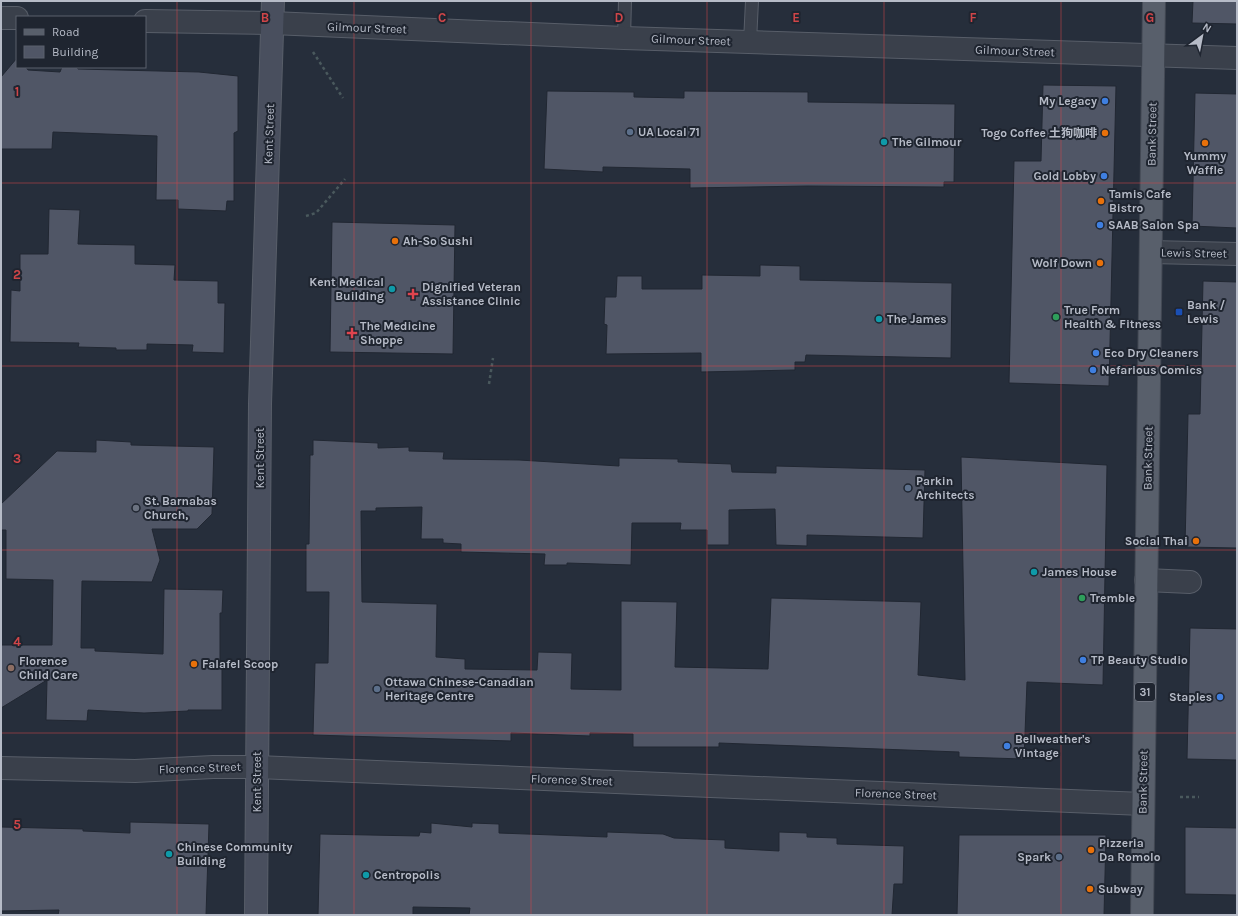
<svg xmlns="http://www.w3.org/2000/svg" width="1238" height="916" font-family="Karla,'Noto Sans SC',sans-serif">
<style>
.building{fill:#505666;stroke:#212732}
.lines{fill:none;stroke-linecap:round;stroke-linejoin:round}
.lane-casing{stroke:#585e69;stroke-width:14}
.street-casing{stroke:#585e69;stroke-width:24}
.secondary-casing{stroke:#585e69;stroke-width:24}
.primary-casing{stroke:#434954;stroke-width:24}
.path{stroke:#4a595d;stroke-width:2.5;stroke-dasharray:3 3;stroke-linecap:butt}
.lane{stroke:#3a404b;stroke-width:12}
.street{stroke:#3a404b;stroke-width:22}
.secondary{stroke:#494f5e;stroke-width:22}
.primary{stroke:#585f6b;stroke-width:22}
.grid{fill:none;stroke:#d04548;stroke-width:1;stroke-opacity:0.55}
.shop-dot{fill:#3f7fe0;stroke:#1f2530;stroke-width:1.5}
.service-dot{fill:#5c6f8a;stroke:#1f2530;stroke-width:1.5}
.food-dot{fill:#e8710a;stroke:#1f2530;stroke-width:1.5}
.culture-dot{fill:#0f9aa8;stroke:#1f2530;stroke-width:1.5}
.health-dot{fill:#e0444e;stroke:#1f2530;stroke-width:1.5}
.transit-dot{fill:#1a4fb4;stroke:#1f2530;stroke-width:1.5}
.leisure-dot{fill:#2e9e5b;stroke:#1f2530;stroke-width:1.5}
.worship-dot{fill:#6b7280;stroke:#1f2530;stroke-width:1.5}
.education-dot{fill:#8d6e63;stroke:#1f2530;stroke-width:1.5}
.labels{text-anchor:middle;stroke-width:4;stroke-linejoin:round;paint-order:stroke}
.shield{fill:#1f2530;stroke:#898e9a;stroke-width:1}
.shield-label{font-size:11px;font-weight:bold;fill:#b6bbc7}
.street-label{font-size:12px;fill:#b6bbc7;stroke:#1f2530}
.poi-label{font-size:12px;font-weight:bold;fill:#b6bbc7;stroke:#1f2530;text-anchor:start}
.grid-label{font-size:13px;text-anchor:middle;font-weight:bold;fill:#d04548;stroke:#1f2530;stroke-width:4;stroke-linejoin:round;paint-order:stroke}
</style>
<rect width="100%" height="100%" fill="#262e3b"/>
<g class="building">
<polygon points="1193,1 1237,1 1237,24 1192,23"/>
<polygon points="17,58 17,67 26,67 28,70 60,72 62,67 77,67 78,69 199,72 238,76 238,131 234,133 234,201 227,201 226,211 178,209 178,200 156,200 157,136 53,132 52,149 1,149 1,77"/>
<polygon points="1043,85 1116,86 1109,386 1009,383 1014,161 1041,161"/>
<polygon points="547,91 634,92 634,97 684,98 684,91 808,92 808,102 955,104 954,182 944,182 944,187 808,186 690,188 690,169 603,167 603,172 544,169"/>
<polygon points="1195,93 1237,94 1237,228 1192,226"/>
<polygon points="49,209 80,210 78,244 135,245 135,264 175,265 174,280 218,281 218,303 225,303 224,353 192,352 193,345 147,344 147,350 116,350 116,348 78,347 79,343 10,342 11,290 20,291 20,254 48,254"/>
<polygon points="332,222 455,225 453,354 330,352"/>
<polygon points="760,265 800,266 800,280 952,283 951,358 806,355 805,362 795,362 795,370 701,372 701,353 606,354 607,325 604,324 605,297 616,297 617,276 642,276 642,289 702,289 702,275 760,276"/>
<polygon points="1203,281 1237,282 1237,548 1185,547 1188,414 1200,414"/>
<polygon points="96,440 131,442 131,445 214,447 212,514 197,529 152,529 160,560 152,582 82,581 81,648 95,648 95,651 163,654 164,589 223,590 222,613 220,613 220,661 222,661 222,710 188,710 188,711 144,713 88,710 87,721 46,720 47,680 1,708 1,645 52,645 53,580 6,579 6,530 1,530 1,504 57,451 96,452"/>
<polygon points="313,440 378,443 378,448 409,447 409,451 444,452 443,459 519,460 619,466 619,458 678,459 678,462 731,464 732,472 776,473 776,466 925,470 923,538 807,535 807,546 776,545 775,509 729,510 729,545 707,545 707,530 680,530 681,523 632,523 631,565 567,563 567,565 544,565 545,554 461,552 461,544 443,543 443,539 421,539 422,507 376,508 376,511 361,511 362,602 437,604 436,657 465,659 465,669 537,670 538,652 572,653 571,689 621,690 621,601 677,602 675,667 768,669 771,598 921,602 918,675 965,680 961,457 1107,465 1103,685 1027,682 1024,759 959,757 959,752 719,743 719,747 633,747 633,734 590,733 590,736 511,733 511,741 313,735 315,663 328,663 329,592 306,592 306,544 309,544 310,455 313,455"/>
<polygon points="1190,628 1237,629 1237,760 1187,759"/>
<polygon points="130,822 209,824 206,915 58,915 59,910 1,911 1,827 83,829 83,831 130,833"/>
<polygon points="431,823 472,827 472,823 499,824 499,833 607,837 607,832 663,834 674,838 725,840 725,848 779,851 779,832 807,833 807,837 837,838 837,844 904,846 903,884 894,884 892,915 469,915 470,908 413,907 413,915 318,915 320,834 419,836 420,832 431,833"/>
<polygon points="1185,827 1237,828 1237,895 1185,894"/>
<polygon points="959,835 1106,835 1104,915 957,915"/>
</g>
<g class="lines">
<g class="lane-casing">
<g id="lane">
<polyline points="624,38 625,1"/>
<polyline points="750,42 752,1"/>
</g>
</g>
<g class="street-casing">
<g id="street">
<polyline points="1,18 17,18"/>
<polyline points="145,21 272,23 624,38 1237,58"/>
<polyline points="1151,252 1237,254"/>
<polyline points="1146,580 1190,582"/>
<polyline points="1,768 135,771 213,767 257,767 1143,804"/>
</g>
</g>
<g class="secondary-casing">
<polyline id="secondary" points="256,915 260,404 273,1"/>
</g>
<g class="primary-casing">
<polyline id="primary" points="1142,915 1154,1"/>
</g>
<g class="path">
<polyline points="313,52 343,98"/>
<polyline points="306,216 316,213 345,179"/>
<polyline points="489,384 493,358"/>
<polyline points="1180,797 1199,797"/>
</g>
<use href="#lane" class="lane"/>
<use href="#street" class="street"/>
<use href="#secondary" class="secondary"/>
<use href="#primary" class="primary"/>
</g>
<path class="grid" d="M177 1V915M354 1V915M531 1V915M707 1V915M884 1V915M1061 1V915M1 183H1237M1 366H1237M1 550H1237M1 733H1237"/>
<g class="shop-dot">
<circle cx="1105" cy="101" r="4"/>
<circle cx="1104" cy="176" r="4"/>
<circle cx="1100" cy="225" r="4"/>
<circle cx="1096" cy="353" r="4"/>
<circle cx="1093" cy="370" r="4"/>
<circle cx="1083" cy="660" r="4"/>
<circle cx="1220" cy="697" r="4"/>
<circle cx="1007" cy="746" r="4"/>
</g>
<g class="service-dot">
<circle cx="630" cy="132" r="4"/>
<circle cx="908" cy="488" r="4"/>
<circle cx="377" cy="689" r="4"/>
<circle cx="1059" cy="857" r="4"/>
</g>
<g class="food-dot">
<circle cx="1105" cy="133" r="4"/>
<circle cx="1205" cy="143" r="4"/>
<circle cx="1101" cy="201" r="4"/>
<circle cx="395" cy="241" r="4"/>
<circle cx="1100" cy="263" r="4"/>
<circle cx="1196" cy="541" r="4"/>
<circle cx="194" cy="664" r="4"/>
<circle cx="1091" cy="850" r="4"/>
<circle cx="1090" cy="889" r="4"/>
</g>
<g class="culture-dot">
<circle cx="884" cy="142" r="4"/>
<circle cx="392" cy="289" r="4"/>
<circle cx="879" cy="319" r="4"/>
<circle cx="1034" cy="572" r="4"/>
<circle cx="169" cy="854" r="4"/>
<circle cx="366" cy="875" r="4"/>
</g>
<g class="health-dot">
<path d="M411 288h4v4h4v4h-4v4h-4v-4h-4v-4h4z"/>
<path d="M350 327h4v4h4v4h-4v4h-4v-4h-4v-4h4z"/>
</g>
<rect class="transit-dot" x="1175" y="308" width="8" height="8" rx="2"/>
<g class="leisure-dot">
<circle cx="1056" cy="317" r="4"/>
<circle cx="1082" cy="598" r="4"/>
</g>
<circle class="worship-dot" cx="136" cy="508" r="4"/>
<circle class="education-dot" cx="11" cy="668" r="4"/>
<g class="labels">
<rect class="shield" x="1135" y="683" width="20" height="18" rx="3"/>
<g class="shield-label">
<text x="1145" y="696">31</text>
</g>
<g class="street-label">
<text transform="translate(367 28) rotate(2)" y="4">Gilmour Street</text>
<text transform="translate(691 40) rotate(2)" y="4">Gilmour Street</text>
<text transform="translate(1015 51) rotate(2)" y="4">Gilmour Street</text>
<text transform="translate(269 134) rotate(-88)" y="4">Kent Street</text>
<text transform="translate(1152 134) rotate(-89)" y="4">Bank Street</text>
<text transform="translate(1194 253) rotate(1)" y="4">Lewis Street</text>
<text transform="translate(260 458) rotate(-90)" y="4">Kent Street</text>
<text transform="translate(1148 458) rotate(-89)" y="4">Bank Street</text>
<text transform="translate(200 768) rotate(-2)" y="4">Florence Street</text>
<text transform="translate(572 780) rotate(2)" y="4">Florence Street</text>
<text transform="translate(257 782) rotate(-90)" y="4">Kent Street</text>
<text transform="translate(1143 782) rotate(-89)" y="4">Bank Street</text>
<text transform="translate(896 794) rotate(2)" y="4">Florence Street</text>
</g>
<g class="poi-label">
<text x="1097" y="105" text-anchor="end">My Legacy</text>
<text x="638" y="136">UA Local 71</text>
<text x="1097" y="137" text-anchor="end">Togo Coffee 土狗咖啡</text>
<text x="892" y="146">The Gilmour</text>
<text x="1205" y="160" text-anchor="middle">Yummy<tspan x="1205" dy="14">Waffle</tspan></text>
<text x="1096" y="180" text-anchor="end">Gold Lobby</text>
<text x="1109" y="198">Tamis Cafe<tspan x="1109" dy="14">Bistro</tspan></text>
<text x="1108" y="229">SAAB Salon Spa</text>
<text x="403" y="245">Ah-So Sushi</text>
<text x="1092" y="267" text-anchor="end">Wolf Down</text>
<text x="384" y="286" text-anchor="end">Kent Medical<tspan x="384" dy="14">Building</tspan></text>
<text x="422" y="291">Dignified Veteran<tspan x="422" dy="14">Assistance Clinic</tspan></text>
<text x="1187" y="309">Bank /<tspan x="1187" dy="14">Lewis</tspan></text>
<text x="1064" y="314">True Form<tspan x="1064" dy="14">Health &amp; Fitness</tspan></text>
<text x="887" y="323">The James</text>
<text x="360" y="330">The Medicine<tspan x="360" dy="14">Shoppe</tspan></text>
<text x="1104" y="357">Eco Dry Cleaners</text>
<text x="1101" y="374">Nefarious Comics</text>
<text x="916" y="485">Parkin<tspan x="916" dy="14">Architects</tspan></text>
<text x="144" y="505">St. Barnabas<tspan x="144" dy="14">Church,</tspan></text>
<text x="1188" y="545" text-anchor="end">Social Thai</text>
<text x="1042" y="576">James House</text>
<text x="1090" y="602">Tremble</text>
<text x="1091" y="664">TP Beauty Studio</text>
<text x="19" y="665">Florence<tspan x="19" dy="14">Child Care</tspan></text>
<text x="202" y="668">Falafel Scoop</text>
<text x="385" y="686">Ottawa Chinese-Canadian<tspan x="385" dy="14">Heritage Centre</tspan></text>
<text x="1212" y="701" text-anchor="end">Staples</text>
<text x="1015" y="743">Bellweather's<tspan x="1015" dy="14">Vintage</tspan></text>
<text x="1099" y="847">Pizzeria<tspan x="1099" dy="14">Da Romolo</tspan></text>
<text x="177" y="851">Chinese Community<tspan x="177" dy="14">Building</tspan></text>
<text x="1051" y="861" text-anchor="end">Spark</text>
<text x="374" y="879">Centropolis</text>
<text x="1098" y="893">Subway</text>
</g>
</g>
<g class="grid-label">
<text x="265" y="22">B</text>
<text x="442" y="22">C</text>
<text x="619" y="22">D</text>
<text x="796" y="22">E</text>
<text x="973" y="22">F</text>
<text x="1150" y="22">G</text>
<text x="17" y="96">1</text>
<text x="17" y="279">2</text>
<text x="17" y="463">3</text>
<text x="17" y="646">4</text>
<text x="17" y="829">5</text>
</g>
<rect width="1238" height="916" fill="none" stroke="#b6bbc7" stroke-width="4"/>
<rect x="16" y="16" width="130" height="52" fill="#1f2530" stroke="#5b616c"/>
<rect x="24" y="29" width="20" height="6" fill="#585f6b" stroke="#5b616c"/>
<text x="52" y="36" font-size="12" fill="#b6bbc7">Road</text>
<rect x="24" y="46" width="20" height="12" fill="#505666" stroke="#5b616c"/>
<text x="52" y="56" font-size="12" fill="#b6bbc7">Building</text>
<g transform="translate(1202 36) rotate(32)" stroke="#1f2530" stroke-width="3" paint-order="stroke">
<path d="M0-3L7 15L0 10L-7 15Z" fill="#b6bbc7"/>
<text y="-6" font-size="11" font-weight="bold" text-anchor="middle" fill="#b6bbc7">N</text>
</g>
</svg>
